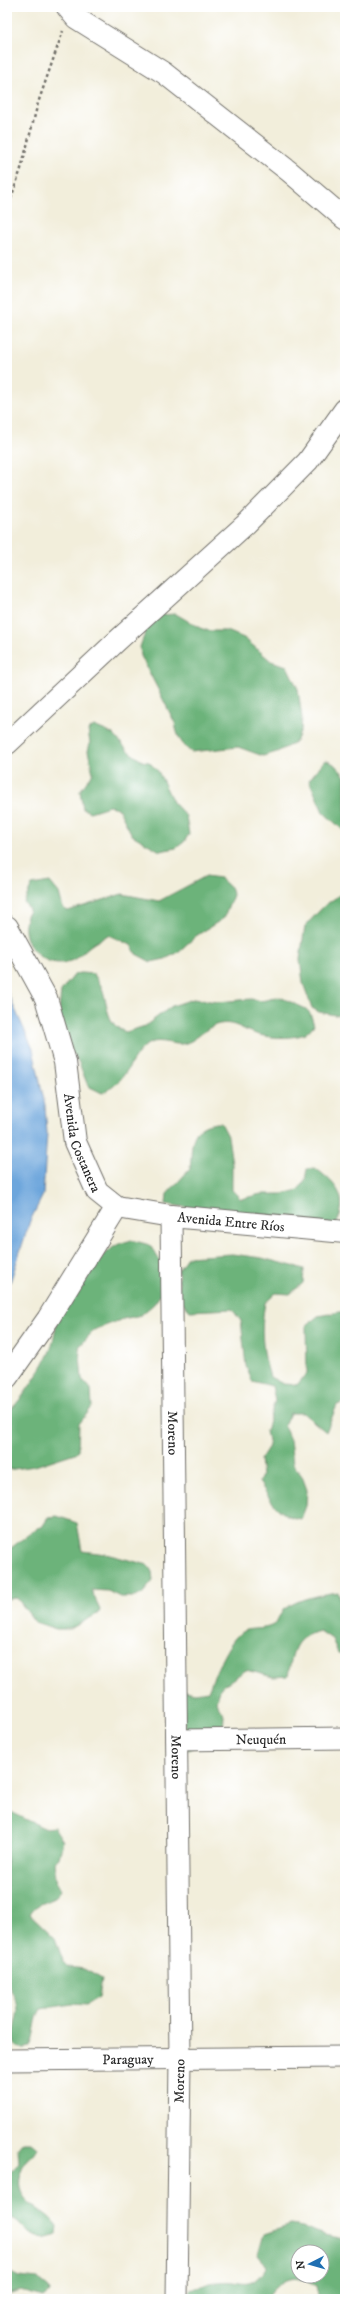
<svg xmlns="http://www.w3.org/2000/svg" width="352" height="2306" font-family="'IM FELL DW Pica',serif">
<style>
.forest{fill:#6cb37a;stroke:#4c6f52;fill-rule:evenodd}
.water{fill:#6da6dc;stroke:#4c6884}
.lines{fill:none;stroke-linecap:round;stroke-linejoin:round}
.street-casing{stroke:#716f69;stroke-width:23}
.secondary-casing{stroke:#716f69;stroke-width:24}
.path{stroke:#716f69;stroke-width:2.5;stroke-dasharray:3 3;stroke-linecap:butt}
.street{stroke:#fff;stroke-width:21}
.secondary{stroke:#fff;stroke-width:22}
.labels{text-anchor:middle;stroke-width:3.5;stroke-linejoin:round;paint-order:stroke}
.street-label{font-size:14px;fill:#2b2b2b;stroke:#fff}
</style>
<rect width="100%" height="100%" fill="#fff"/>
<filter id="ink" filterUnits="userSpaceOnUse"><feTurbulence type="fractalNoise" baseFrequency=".025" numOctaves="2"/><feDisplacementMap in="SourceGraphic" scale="8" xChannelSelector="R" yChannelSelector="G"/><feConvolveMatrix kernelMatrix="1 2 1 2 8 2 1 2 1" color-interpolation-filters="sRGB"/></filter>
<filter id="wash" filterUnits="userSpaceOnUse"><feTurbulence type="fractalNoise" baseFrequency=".012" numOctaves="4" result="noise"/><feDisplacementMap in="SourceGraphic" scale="16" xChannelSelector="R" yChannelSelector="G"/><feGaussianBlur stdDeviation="0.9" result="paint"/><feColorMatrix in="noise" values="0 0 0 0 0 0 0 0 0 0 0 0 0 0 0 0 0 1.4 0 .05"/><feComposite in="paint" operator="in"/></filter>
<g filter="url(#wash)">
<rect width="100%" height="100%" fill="#f2eedb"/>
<g class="forest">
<path d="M176 614 200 628 209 631H227L244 638 271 661 287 666 298 689 302 718 301 730 296 742 277 752 263 756 238 747 191 752C181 744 177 736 175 723L141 656 140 647 150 619 158 615Z"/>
<polygon points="94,726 113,734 128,751 142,761 149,762 158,771 173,802 186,816 189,834 184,842 176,848 160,851 132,835 118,808 109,806 90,812 83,809 80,791 93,773 88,751 90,743 88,730"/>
<polygon points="325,760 334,764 345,776 345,832 323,812 309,780"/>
<path d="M206 876 220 878 232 889 233 895 224 918 196 936 177 953 165 959 151 962 136 954 131 945 108 935C102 939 95 942 90 946 84 950 80 957 73 960 49 971 22 950 25 923 26 919 28 913 29 909L24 902 32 885 50 882 59 893 63 908 68 911 122 894 159 901Z"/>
<polygon points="345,891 345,1017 319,1012 312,1008 303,983 300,959 305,926 324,906"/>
<path d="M81 973 94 974C96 978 100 983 102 988 108 1003 105 1025 126 1032L145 1026 172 1006 193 999 218 1002 251 999 261 1001 280 997 306 1009 310 1013 314 1025C311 1028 308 1032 305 1034 289 1040 263 1038 248 1031 237 1026 232 1022 219 1024 204 1027 197 1042 182 1044 169 1045 156 1036 144 1047 127 1063 127 1082 102 1093L88 1086 79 1063 66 1043 59 1012 61 991 75 974Z"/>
<path d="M217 1123H221L228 1136 232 1164V1190L241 1199 261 1194H282L298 1190 305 1180 307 1169 315 1168C338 1185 349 1198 336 1225L234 1215 166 1204 167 1194 190 1169C193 1148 187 1126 217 1123Z"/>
<path d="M131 1240 150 1245 160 1261 162 1284 161 1294 154 1304 141 1315 123 1319 94 1330 79 1347 82 1379 91 1389 92 1407 79 1424 78 1452 35 1466 7 1470V1413C21 1402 49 1360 53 1342 55 1331 57 1319 63 1308 72 1292 104 1250 119 1244 123 1242 127 1242 131 1240Z"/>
<path d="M232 1254 262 1258 304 1269 303 1283 290 1294 276 1293 265 1303C260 1328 262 1352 270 1377L283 1384 297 1385 307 1373 306 1326 318 1316 345 1311V1402L337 1405 326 1432 303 1413H290L284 1426 290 1440 293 1464 302 1476 307 1490 306 1506 301 1519C277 1516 272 1501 259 1482L262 1476 260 1460 269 1446 266 1431 275 1400 272 1386 252 1381 246 1366 241 1321 232 1309 190 1311 180 1300 178 1270 187 1257Z"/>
<polygon points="57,1516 77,1523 82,1551 106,1554 148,1565 152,1572 153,1581 142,1594 135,1597 120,1597 108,1591 91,1590 100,1609 99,1613 70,1629 56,1629 35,1622 17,1598 7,1599 7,1551 37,1528 42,1527 48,1518"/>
<path d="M338 1592C344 1609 345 1636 345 1654L338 1653 332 1639 320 1631C293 1637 293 1651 288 1676L273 1677 246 1670 221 1687 216 1702 224 1715 223 1732 188 1750 180 1690 195 1693 208 1691C214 1676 230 1634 246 1630 255 1628 264 1630 273 1625 278 1622 279 1614 283 1610 299 1598 319 1595 338 1592Z"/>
<path d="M11 1812 44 1828 54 1827 63 1841 59 1858 54 1863 57 1885 61 1890C51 1906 38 1899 30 1914L55 1938 63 1961 69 1967 84 1969 102 1979 99 1997 86 2005 72 2004 41 2009C34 2020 36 2033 30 2047 2 2055 18 2020 18 2009 18 1999 7 1989 7 1978 5 1923 7 1868 7 1813Z"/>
<path d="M23 2142H31L37 2147C34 2156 25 2158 23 2166 9 2205 41 2203 57 2226L56 2234C24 2248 25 2216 7 2218V2173L15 2169 19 2163 18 2148Z"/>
<path d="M291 2225C310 2227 327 2239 345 2238V2299H319L316 2285C291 2272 283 2279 266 2299H187L190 2290C199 2287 209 2282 218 2282 243 2279 249 2294 267 2266L258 2255 264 2234ZM298 2252H322V2276H298Z"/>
<polygon points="7,2271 19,2277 38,2279 49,2288 50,2292 44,2297 21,2291 7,2295"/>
</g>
<polygon class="water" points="7,991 33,1049 45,1105 47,1133 43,1195 30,1221 7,1292"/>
</g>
<g filter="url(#ink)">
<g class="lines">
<g class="street-casing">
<g id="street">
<polyline points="67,7 76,18 164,73 290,172 345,219"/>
<polyline points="7,744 118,640 247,523 308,461 345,409"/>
<path id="s1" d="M171 1216 180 2059 177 2299"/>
<path id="s2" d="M177 1740 345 1738"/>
<path id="s3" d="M7 2060 345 2057"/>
</g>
</g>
<g class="secondary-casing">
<g id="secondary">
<path id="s4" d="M7 927 46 998 65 1062 75 1142 97 1191 117 1207"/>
<path id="s5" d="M117 1207 171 1216 345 1232"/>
<polyline points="7,1377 48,1319 117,1207"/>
</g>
</g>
<polyline class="path" points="7,210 21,169 38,103 63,31"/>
<use href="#street" class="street"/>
<use href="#secondary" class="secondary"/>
</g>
</g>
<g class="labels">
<g class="street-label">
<text dy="5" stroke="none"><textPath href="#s4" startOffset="231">Avenida Costanera</textPath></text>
<text dy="5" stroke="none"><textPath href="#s5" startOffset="115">Avenida Entre Ríos</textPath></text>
<text dy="5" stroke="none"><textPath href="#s1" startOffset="217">Moreno</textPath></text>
<text dy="5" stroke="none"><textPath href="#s2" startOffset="84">Neuquén</textPath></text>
<text dy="5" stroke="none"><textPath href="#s1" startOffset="541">Moreno</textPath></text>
<text dy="5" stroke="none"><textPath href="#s3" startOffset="121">Paraguay</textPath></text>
<text transform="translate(179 2081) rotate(-89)" y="5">Moreno</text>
</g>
</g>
<rect width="352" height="2306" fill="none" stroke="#fff" stroke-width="24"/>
<g transform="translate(310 2264) rotate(264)"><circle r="19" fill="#ffffff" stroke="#aaaaaa"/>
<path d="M0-3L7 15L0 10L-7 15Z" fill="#1f6fb2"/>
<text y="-6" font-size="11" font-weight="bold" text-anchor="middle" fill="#2b2b2b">N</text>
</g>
</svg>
